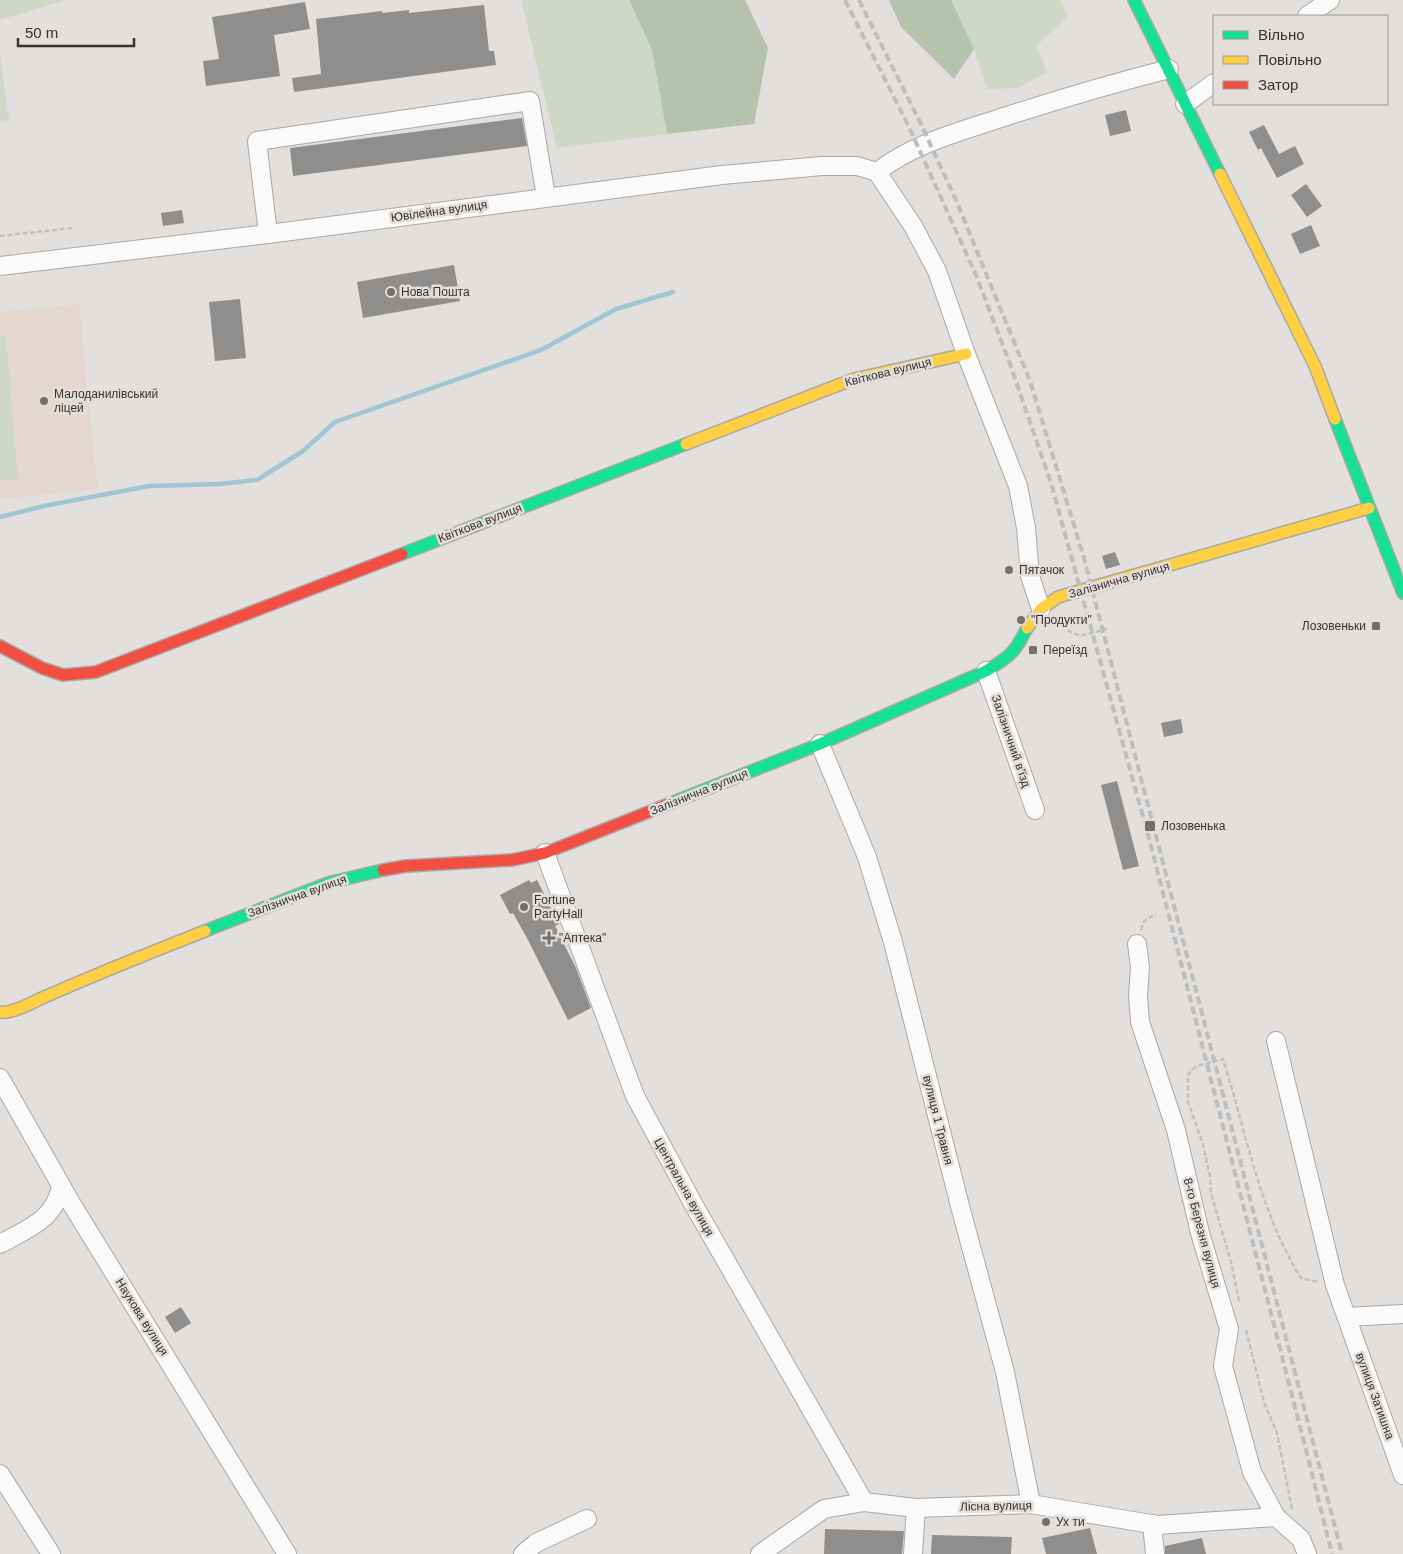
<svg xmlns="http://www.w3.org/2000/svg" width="1403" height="1554" font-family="Helvetica,sans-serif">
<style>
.education{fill:#e4d7cf}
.green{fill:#cfd8c8}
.forest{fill:#b5c3ad}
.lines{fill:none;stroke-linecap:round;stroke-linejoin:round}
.stream{stroke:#a2c5d3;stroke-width:4.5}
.building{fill:#908e8c}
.street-casing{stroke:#aaa8a6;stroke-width:20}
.fast-casing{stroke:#aaa8a6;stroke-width:14}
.slow-casing{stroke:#aaa8a6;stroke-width:14}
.jam-casing{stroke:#aaa8a6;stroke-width:14}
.path{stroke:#c1c0bf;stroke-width:2.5;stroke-dasharray:5 2.5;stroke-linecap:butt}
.street{stroke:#fbfafa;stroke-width:18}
.fast{stroke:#16e098;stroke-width:11}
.slow{stroke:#ffcf43;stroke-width:11}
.jam{stroke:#f24e42;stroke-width:11}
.rail{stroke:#bdbdbd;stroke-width:4;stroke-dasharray:8 4;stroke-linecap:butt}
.poi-dot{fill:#726f6d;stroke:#e4deda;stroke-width:2}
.labels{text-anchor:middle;stroke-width:5;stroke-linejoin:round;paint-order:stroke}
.street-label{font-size:12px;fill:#353231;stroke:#e4deda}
.poi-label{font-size:12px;fill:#353231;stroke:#e4deda;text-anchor:start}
</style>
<rect width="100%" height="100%" fill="#e2dfdc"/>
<polygon class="education" points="79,304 98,489 0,499 0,312"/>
<g class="green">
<polygon points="0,0 63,0 63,1 0,20"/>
<polygon points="521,0 629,0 652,50 667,134 557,148"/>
<polygon points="951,0 1060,0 1068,17 1037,45 1047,72 1019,88 987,89 974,49"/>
<polygon points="0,53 9,120 0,121"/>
<polygon points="6,335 18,480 0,481 0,336"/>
</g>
<g class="forest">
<polygon points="629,0 745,0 768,48 754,124 667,134 652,50"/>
<polygon points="889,0 951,0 974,49 954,79 901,27"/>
</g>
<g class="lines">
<polyline class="stream" points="0,517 44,506 149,486 219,484 257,480 303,451 335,422 541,350 616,309 673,292"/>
</g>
<g class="building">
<polygon points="305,2 310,29 274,35 280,76 206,86 203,61 219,59 212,17"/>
<polygon points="484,5 489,51 494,51 496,65 294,92 292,78 321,74 316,19 382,11 382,13 409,10 409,13"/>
<polygon points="1126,110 1131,131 1110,136 1105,115"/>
<polygon points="522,118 527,146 293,176 290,148"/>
<polygon points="1264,125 1279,154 1295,146 1304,164 1277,178 1261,148 1258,150 1249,132"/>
<polygon points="1306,184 1322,206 1307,217 1291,195"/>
<polygon points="182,210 184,223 163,226 161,213"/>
<polygon points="1311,225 1320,246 1300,254 1291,234"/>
<polygon points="454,265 460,301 363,318 357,282"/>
<polygon points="240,299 246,358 215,361 209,302"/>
<polygon points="1115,552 1120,565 1106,569 1102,556"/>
<polygon points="1181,719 1183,733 1164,737 1161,723"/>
<polygon points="1117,781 1139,866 1123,870 1101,785"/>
<polygon points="529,880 531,883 537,880 559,924 555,926 576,968 591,1008 568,1020 528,940 513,913 510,914 500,895"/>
<polygon points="181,1307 191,1323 175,1333 165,1317"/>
<polygon points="1090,1528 1097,1554 1046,1554 1042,1538"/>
<polygon points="825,1529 904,1531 902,1554 824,1554"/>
<polygon points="932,1535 1012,1537 1011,1554 931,1554"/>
<polygon points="1202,1538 1206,1554 1165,1554 1165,1546"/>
</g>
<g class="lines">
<g class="street-casing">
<g id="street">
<polyline points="1307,16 1330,0"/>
<polyline points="1185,104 1214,83"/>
<polyline points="877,172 913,226 937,271 966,354 1018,486 1026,528 1030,576 1041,609"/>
<path d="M877 172C914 143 962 131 1007 116 1060 99 1114 83 1169 69"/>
<polyline points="268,234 257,141 530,101 546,197"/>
<polyline points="0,266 268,234 722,175 822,166 857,166 877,172"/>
<polyline points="986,671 1035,810"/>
<polyline points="820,744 867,857 893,942 960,1206 1005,1372 1031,1504"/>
<polyline points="545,853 635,1096 695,1207 864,1502"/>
<polyline points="1137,944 1140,967 1138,996 1140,1022 1176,1130 1200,1233 1229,1329 1223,1366 1252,1472 1276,1517 1301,1539 1307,1554"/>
<polyline points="1276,1041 1335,1285 1403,1475"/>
<polyline points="0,1078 71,1203 287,1554"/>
<path d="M0 1244C27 1229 55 1220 61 1186"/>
<polyline points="1347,1317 1403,1314"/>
<polyline points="0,1474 51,1554"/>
<polyline points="1152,1524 1155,1554"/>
<polyline points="523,1554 536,1543 587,1519"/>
<polyline points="760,1554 824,1509 864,1502 916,1508 1031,1504 1157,1525 1276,1517"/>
<polyline points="913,1554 916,1508"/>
</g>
</g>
<g class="fast-casing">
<g id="fast">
<polyline points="1134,0 1220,174"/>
<polyline points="1335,419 1403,593"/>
<polyline points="402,554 686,444"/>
<path d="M671 803 820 744 986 671C1009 657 1015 653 1027 628"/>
<polyline points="205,931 328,883 383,870"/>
</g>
</g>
<g class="slow-casing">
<g id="slow">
<polyline points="1220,174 1315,366 1335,419"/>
<polyline points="686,444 854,379 966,354"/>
<polyline points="1027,628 1041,609 1058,597 1369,508"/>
<path d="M0 1012C10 1014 30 1004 40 999 94 975 149 953 205 931"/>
</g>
</g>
<g class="jam-casing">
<g id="jam">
<polyline points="0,646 42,668 63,675 96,672 402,554"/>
<polyline points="383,870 406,866 512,860 545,853 671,803"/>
</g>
</g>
<g class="path">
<polyline points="0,236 72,228"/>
<polyline points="1056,621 1065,629 1080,636 1107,629"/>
<polyline points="1141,930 1144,921 1156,914"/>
<path d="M1239 1301 1231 1262 1211 1193 1210 1177 1203 1144 1188 1102V1075L1192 1070 1197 1066 1223 1059C1246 1132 1260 1213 1301 1278L1318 1282"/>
<polyline points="1246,1330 1264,1402 1277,1433 1292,1509"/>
</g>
<use href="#street" class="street"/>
<use href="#fast" class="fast"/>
<use href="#slow" class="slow"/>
<use href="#jam" class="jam"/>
<g class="rail">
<polyline points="845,0 909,127 976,275 1010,364 1051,483 1150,842 1305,1446 1332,1554"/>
<polyline points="859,0 920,122 956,200 1030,381 1084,558 1342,1554"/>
</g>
</g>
<g class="poi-dot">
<circle cx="391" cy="292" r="5"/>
<circle cx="44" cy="401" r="5"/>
<circle cx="1009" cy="570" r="5"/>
<circle cx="1021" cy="620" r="5"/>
<rect x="1371" y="621" width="10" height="10" rx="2.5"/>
<rect x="1028" y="645" width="10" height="10" rx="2.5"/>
<rect x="1144" y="820" width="12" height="12" rx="2.5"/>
<circle cx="524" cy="907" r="5"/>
<path d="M546.5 930.5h5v5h5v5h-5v5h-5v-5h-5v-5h5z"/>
<circle cx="1046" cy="1522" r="5"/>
</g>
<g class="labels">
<g class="street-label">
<text transform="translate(439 211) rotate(-8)" y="4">Ювілейна вулиця</text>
<text transform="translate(888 372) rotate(-14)" y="4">Квіткова вулиця</text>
<text transform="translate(480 523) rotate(-21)" y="4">Квіткова вулиця</text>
<text transform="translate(1119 580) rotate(-16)" y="4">Залізнична вулиця</text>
<text transform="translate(1011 741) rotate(71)" y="4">Залізничний в’їзд</text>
<text transform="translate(699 792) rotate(-22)" y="4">Залізнична вулиця</text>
<text transform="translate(297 896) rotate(-20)" y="4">Залізнична вулиця</text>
<text transform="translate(938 1120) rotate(76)" y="4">вулиця 1 Травня</text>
<text transform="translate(684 1187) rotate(61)" y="4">Центральна вулиця</text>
<text transform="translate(1202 1233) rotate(75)" y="4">8-го Березня вулиця</text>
<text transform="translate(142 1317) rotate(58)" y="4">Наукова вулиця</text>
<text transform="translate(1375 1396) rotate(70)" y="4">вулиця Затишна</text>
<text transform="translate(996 1506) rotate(-1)" y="4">Лісна вулиця</text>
</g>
<g class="poi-label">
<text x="401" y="296">Нова Пошта</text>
<text x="54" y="398">Малоданилівський<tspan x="54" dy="14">ліцей</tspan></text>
<text x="1019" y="574">Пятачок</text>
<text x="1031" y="624">"Продукти"</text>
<text x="1366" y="630" text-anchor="end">Лозовеньки</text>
<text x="1043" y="654">Переїзд</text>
<text x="1161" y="830">Лозовенька</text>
<text x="534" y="904">Fortune<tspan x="534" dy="14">PartyHall</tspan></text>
<text x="559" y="942">"Аптека"</text>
<text x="1056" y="1526">Ух ти</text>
</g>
</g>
<rect x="1213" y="15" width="175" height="90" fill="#e4deda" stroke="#9e9996"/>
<rect x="1223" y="31" width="25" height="8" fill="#16e098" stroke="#9e9996"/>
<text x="1258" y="40" font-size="15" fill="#353231">Вільно</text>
<rect x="1223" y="56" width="25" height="8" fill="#ffcf43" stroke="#9e9996"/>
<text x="1258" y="65" font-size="15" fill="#353231">Повільно</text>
<rect x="1223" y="81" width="25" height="8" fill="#f24e42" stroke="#9e9996"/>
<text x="1258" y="90" font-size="15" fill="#353231">Затор</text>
<path d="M18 38v8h116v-8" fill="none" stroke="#353231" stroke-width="2.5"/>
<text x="25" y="38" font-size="15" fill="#353231" stroke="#e4deda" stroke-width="4" paint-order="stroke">50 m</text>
</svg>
